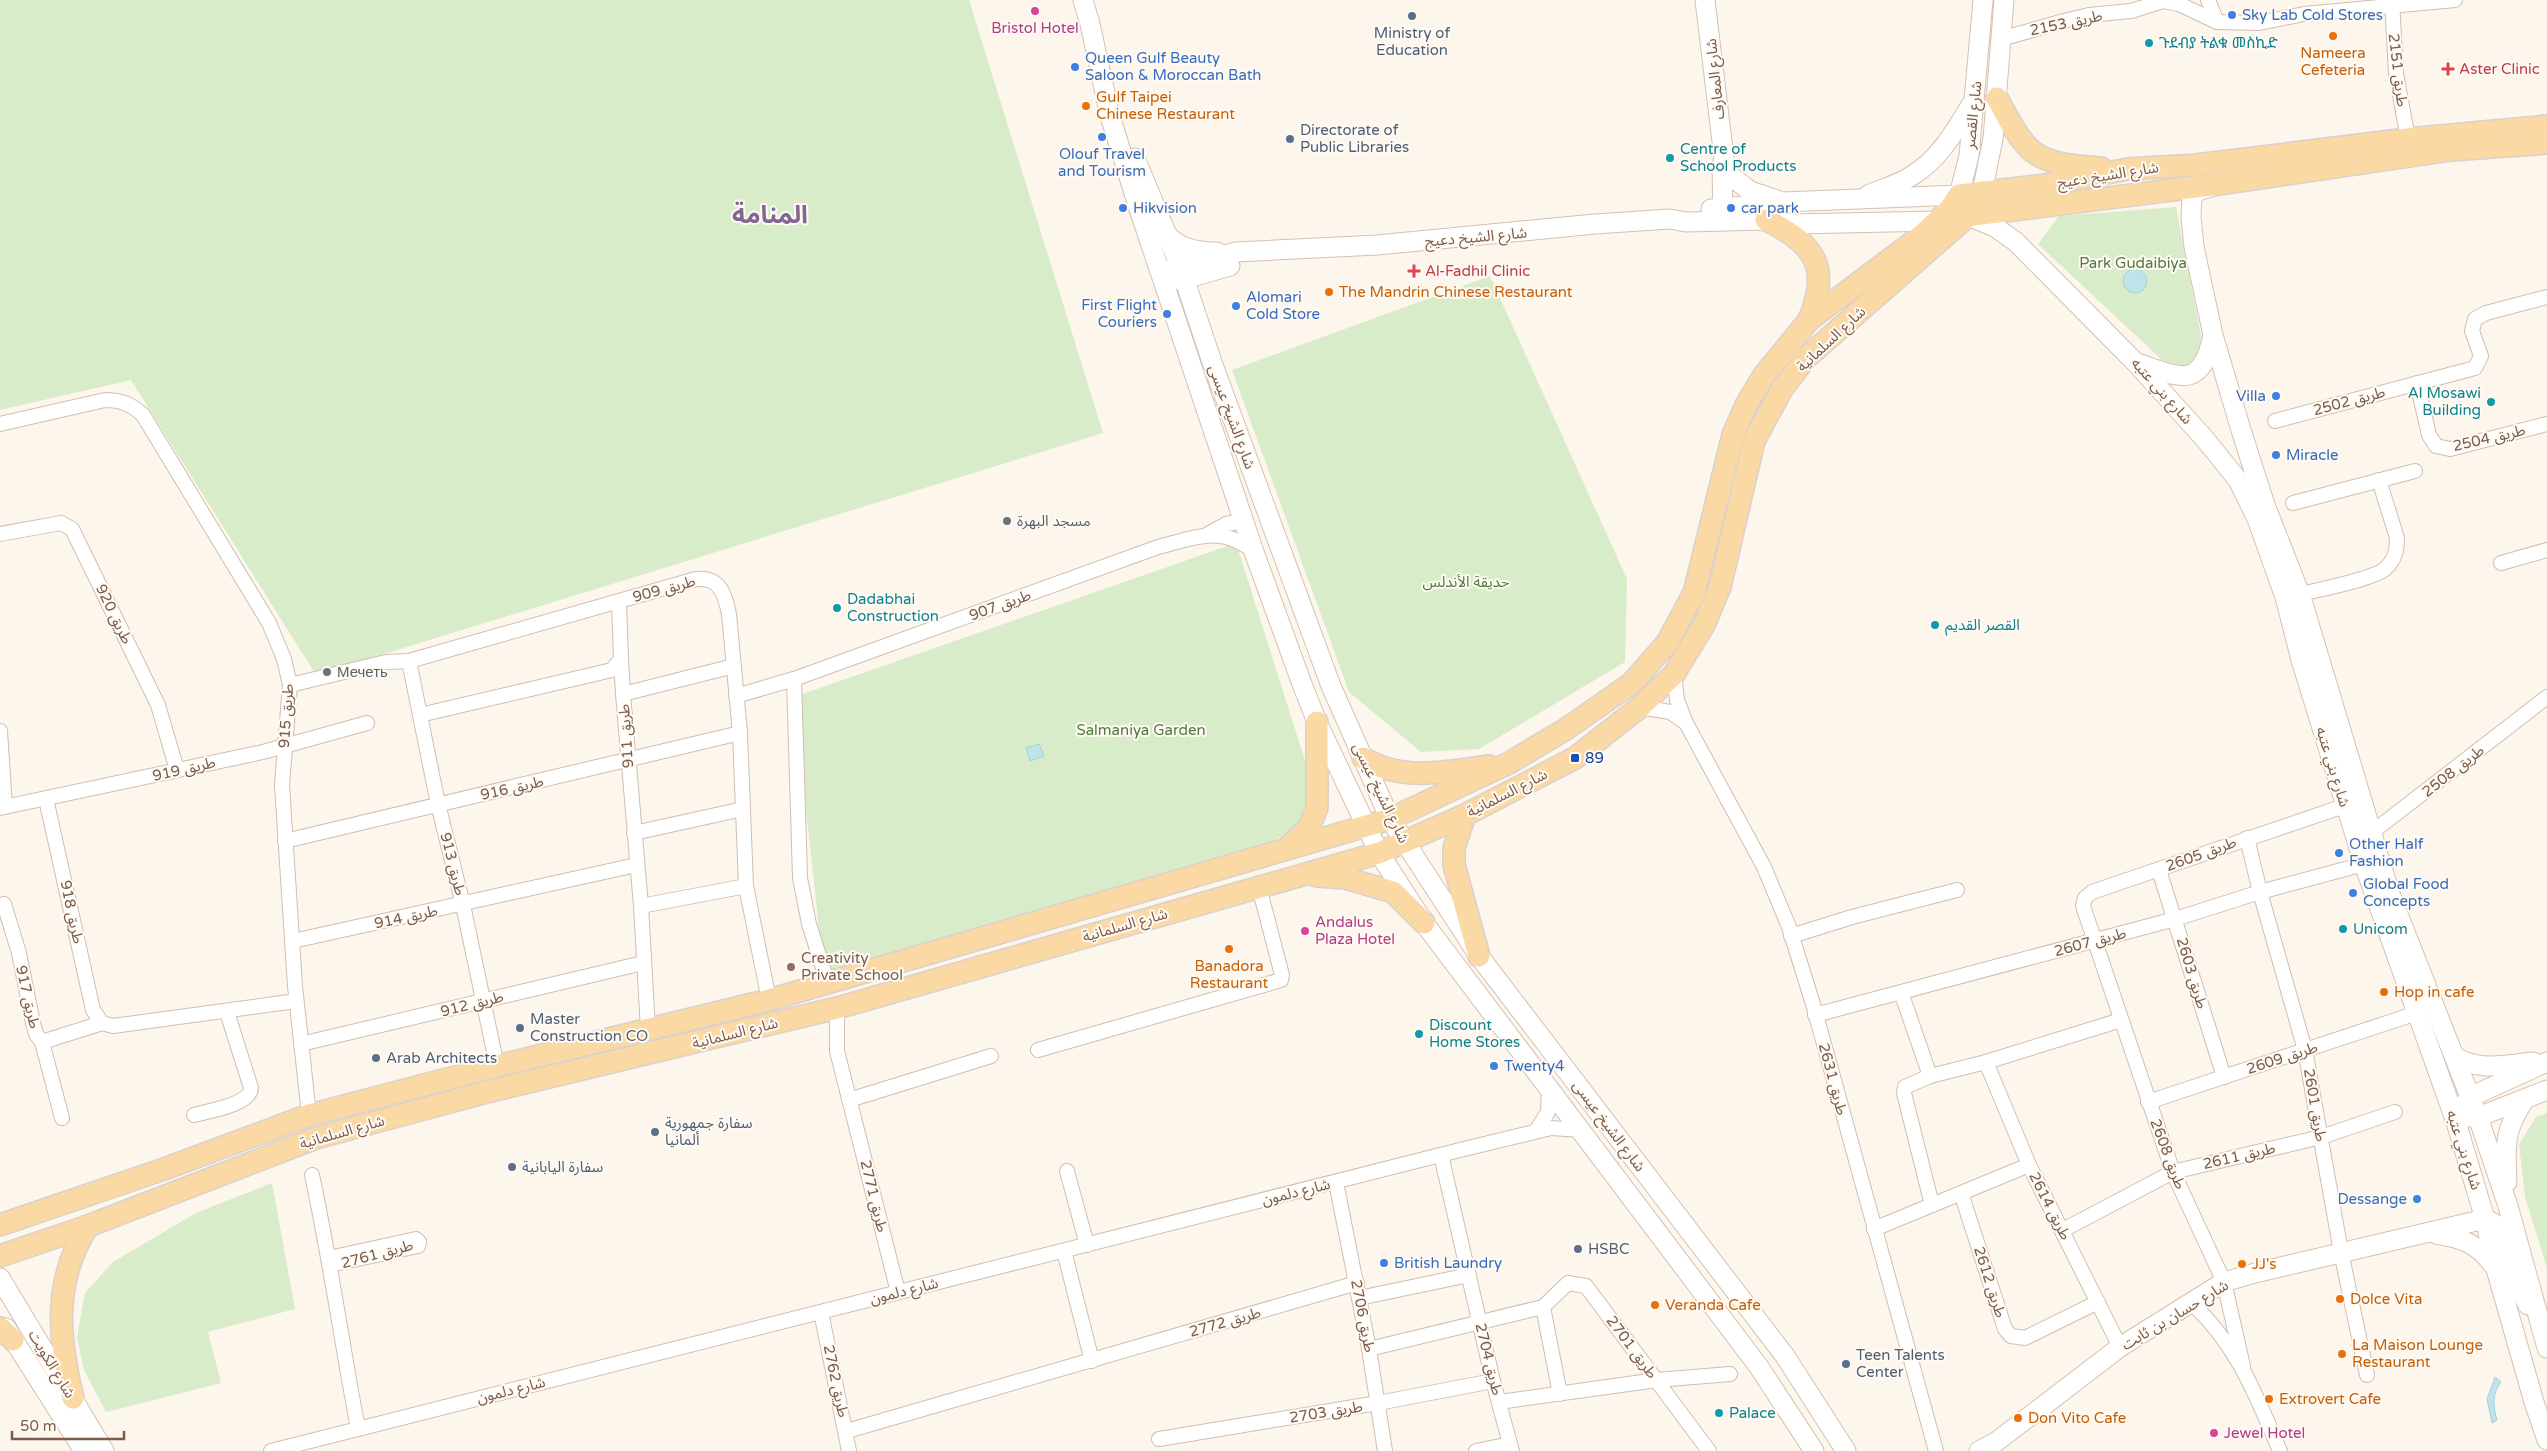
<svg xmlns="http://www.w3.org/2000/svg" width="2547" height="1451" font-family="'Varela Round','Noto Sans Arabic','Noto Sans Ethiopic',sans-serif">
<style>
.green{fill:#d8ecc9}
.water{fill:#bfe3e8;stroke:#a5d3da}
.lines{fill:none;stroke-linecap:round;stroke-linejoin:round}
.street-casing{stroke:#d1beb0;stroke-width:16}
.secondary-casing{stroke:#d6c0b0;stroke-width:21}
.primary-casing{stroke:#dad1cd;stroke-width:24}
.street{stroke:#fff;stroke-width:14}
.secondary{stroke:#fff;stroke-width:19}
.primary{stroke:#fbd9a5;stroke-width:21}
.hotel-dot{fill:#d1479c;stroke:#fffaf3;stroke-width:2}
.shop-dot{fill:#3f7fe0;stroke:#fffaf3;stroke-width:2}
.service-dot{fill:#5c6f8a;stroke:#fffaf3;stroke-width:2}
.food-dot{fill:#e8710a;stroke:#fffaf3;stroke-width:2}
.culture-dot{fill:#0f9aa8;stroke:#fffaf3;stroke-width:2}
.health-dot{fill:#e0444e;stroke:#fffaf3;stroke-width:2}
.worship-dot{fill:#6b7280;stroke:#fffaf3;stroke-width:2}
.transit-dot{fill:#1a4fb4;stroke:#fffaf3;stroke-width:2}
.education-dot{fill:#8d6e63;stroke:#fffaf3;stroke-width:2}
.labels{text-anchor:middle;stroke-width:4;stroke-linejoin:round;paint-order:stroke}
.shop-label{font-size:15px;fill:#366cbe;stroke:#fffaf3;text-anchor:start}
.street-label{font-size:15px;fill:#7a5c4d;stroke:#fffaf3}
.hotel-label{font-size:15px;fill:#b23c85;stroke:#fffaf3;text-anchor:start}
.service-label{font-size:15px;fill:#4e5e75;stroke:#fffaf3;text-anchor:start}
.culture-label{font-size:15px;fill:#0d838f;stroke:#fffaf3;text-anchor:start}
.food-label{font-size:15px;fill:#c56008;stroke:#fffaf3;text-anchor:start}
.health-label{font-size:15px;fill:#be3a42;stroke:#fffaf3;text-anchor:start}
.park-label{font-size:15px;fill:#537a41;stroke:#fffaf3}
.worship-label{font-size:15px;fill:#5b616d;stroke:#fffaf3;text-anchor:start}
.transit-label{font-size:15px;fill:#164399;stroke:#fffaf3;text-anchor:start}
.education-label{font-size:15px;fill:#785e54;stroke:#fffaf3;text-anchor:start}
.town-label{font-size:25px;font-weight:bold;fill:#846695;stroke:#fffaf3}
</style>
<rect width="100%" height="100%" fill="#fdf6ec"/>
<g class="green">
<polygon points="0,0 969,0 1103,433 316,675 131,380 0,410"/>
<polygon points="2176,207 2205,356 2185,367 2162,360 2038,244 2059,216"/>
<polygon points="1490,276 1627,579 1625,662 1479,749 1421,752 1349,692 1232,370"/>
<polygon points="1236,543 1308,770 1307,798 1302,822 1271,843 824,976 794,697"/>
<polygon points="2547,1113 2547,1268 2525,1197 2519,1144 2536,1117"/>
<polygon points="272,1183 295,1309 208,1332 221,1383 106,1412 84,1370 77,1337 85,1293 113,1262 196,1213"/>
</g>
<g class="water">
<circle cx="2135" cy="281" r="12"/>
<polygon points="1039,744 1044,756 1030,761 1026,748"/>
<path d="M2495 1377 2501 1382C2492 1393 2493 1407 2497 1420L2492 1423 2487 1399Z"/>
</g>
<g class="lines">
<g class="street-casing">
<g id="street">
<polyline points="2208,0 2217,22"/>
<polyline points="2392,0 2396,73 2408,139"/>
<polyline points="2001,39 2064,21 2089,15 2131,11 2163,1 2179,4 2217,22 2259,23 2304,14 2455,0"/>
<polyline points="2417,383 2429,435 2436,446 2450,449 2547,424"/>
<polyline points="2275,421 2475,368 2481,356 2472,331 2475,319 2486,313 2547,297"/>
<path d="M0 424 105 400C121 400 131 404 143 415L269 623 284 659 290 685 282 785 295 986 309 1115"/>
<polyline points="2293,503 2415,471"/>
<polyline points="0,534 61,523 72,529 158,705 177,770"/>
<polyline points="1208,534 1226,524 1244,521"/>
<polyline points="2501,563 2547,550"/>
<path d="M2292 596C2313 591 2371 580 2385 569 2395 560 2397 550 2397 538L2379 480"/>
<polyline points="621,659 623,694"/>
<polyline points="409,661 438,804 463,905 497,1066"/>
<polyline points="1674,674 1677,700 1686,723 1764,867 1789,927 1813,1004 1936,1451"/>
<polyline points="794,679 800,878 809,924 828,984"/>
<path d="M290 685 386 662 409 661 696 579C720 577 725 594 729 614L740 733 746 886 769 1000"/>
<path d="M736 696 794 679 1158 547C1194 538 1222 524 1254 552"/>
<polyline points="1640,707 1670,712 1686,723"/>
<polyline points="420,715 612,670 621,659 619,601"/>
<polyline points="0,731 5,807"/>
<polyline points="46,799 93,1010 102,1023 113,1026 296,1001"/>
<polyline points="0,808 263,752 367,723"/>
<polyline points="634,833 743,809"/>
<polyline points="2366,837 2547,697"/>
<polyline points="2247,838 2260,892 2305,1050 2341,1252 2367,1375"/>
<polyline points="285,841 740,733"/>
<polyline points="2159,870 2224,1077"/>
<polyline points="4,904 19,953 33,1023 36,1034 42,1042 62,1118"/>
<polyline points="641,906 746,886"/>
<polyline points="1791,936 1852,917 1957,890"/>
<polyline points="293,941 636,865"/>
<polyline points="1901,992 1930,1076"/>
<polyline points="837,1008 837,1051 898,1292"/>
<polyline points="1815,1015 2175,919 2260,892 2364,864"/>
<polyline points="648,1029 641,906 623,694 734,666"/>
<polyline points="42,1042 102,1023"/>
<polyline points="301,1044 643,963"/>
<polyline points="1038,1050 1281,980 1282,975 1259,887"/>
<polyline points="1986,1062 2029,1165 2120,1347"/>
<polyline points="849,1100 991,1056"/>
<polyline points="2148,1102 2417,1013"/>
<path d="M194 1115C208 1111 250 1105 251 1088L227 1012"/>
<polyline points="1536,1131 1548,1112 1549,1087"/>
<polyline points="1441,1155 1493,1381 1512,1451"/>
<polyline points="1067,1171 1087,1245"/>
<path d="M312 1175C330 1259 342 1344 358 1429"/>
<polyline points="1336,1182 1369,1349 1385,1451"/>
<polyline points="1961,1193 2005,1329 2011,1336 2025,1338 2098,1302"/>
<polyline points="1932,1205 1904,1093 1905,1087 1930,1076 1986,1062 2121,1020"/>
<polyline points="1874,1229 2029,1165"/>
<polyline points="2063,1230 2173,1172 2321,1137 2395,1112"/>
<polyline points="1064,1251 1092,1361"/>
<polyline points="329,1258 416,1239 419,1242 418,1246 330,1265"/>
<polyline points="1359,1298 1469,1275"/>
<path d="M2191 1302C2238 1347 2255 1393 2280 1451"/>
<polyline points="1543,1307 1560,1394"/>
<polyline points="821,1312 849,1451"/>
<polyline points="1369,1349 1543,1307 1568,1283 1586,1286 1709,1451"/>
<polyline points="2243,1366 2224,1282 2173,1172 2083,906 2085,898 2092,892 2353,803"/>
<polyline points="1499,1402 1657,1380 1730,1374"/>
<polyline points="847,1431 1357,1283"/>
<polyline points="1159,1439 1378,1403 1493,1381"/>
<polyline points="271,1451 1464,1149 1551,1128 1582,1130"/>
<polyline points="1476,1451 1510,1444"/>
</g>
</g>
<g class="secondary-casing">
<g id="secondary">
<polyline points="1083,0 1090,24 1110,116 1139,209 1254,552 1302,684 1317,722 1379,853 1424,923 1759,1367 1814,1451"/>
<polyline points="1705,0 1724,158 1722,166 1723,219"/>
<polyline points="1135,158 1180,266 1212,362 1331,686 1390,819 1479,956 1785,1356 1846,1451"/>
<polyline points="1731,176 1750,191 1777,200"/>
<polyline points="2213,186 2198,191 2192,198 2191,217 2194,247 2213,335 2241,430 2265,505 2300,594 2390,894 2478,1117 2508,1206 2547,1348"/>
<polyline points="1982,192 1993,139 2004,0"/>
<path d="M1868 195C1882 189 1900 184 1913 175 1940 158 1955 131 1971 105"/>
<polyline points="1959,195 1969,156 1983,0"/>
<polyline points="1711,209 1783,202 1959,195"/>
<polyline points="1966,212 1968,216 1995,227 2016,242 2136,363 2204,438 2238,480 2257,519 2285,597 2301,660 2364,864 2456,1122 2485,1219 2496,1269 2534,1402 2547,1440"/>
<path d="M1166 233C1177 249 1199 252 1217 252"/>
<polyline points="1169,270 1236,252 1377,245 1595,224 1670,219 1686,222 1766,220 1794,224 1938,221"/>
<polyline points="1172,280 1185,279 1230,266"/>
<path d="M2140 364C2183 379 2201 388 2213 336"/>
<path d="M2454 1056C2478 1072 2506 1065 2533 1062"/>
<polyline points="2463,1106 2470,1097 2547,1062"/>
<polyline points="2466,1117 2478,1117 2547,1090"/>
<path d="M2507 1182C2505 1146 2504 1129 2525 1099"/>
<path d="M2436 1234C2462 1238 2478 1244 2493 1265"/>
<polyline points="0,1278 104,1451"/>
<polyline points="6,1328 84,1451"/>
<polyline points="1979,1451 1996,1442 2120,1347 2224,1282 2255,1273 2485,1219 2495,1224 2501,1232 2516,1282 2528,1305"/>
</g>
</g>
<g class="primary-casing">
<g id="primary">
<path d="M1997 98C2007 116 2017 138 2032 151 2049 165 2080 167 2101 168"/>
<polyline points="1958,217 2219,184 2451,150 2547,143"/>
<path d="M1766 220C1815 243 1831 268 1809 320"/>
<path d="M1363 758C1402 782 1446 772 1489 766"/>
<polyline points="1465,815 1454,848 1454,865 1479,956"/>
<polyline points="1289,846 1309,828 1317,807 1317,722"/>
<polyline points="1317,876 1345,878 1393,892 1424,923"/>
<polyline points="0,1225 164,1169 309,1115 497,1066 769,1000 1390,819 1509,763 1566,729 1632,683 1667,643 1694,593 1733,435 1746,405 1764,375 1809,320 1921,236 1949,210 1959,195 2045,185 2128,169 2196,165 2408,139 2547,126"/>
<polyline points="0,1256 88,1226 316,1138 491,1091 837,1008 1379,853 1465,815 1575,758 1640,707 1674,674 1704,625 1720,587 1754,441 1782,389 1806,358 1968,216 1982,192"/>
<polyline points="0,1328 13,1340"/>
<path d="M73 1398C58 1338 53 1280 88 1226"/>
</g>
</g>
<use href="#street" class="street"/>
<use href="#secondary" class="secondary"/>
<use href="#primary" class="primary"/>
</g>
<g class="hotel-dot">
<circle cx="1035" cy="11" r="5"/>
<circle cx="1305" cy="931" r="5"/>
<circle cx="2214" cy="1433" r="5"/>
</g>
<g class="shop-dot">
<circle cx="2232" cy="15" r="5"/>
<circle cx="1075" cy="67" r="5"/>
<circle cx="1102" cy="137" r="5"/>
<circle cx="1123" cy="208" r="5"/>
<circle cx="1731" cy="208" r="5"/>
<circle cx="1236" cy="306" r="5"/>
<circle cx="1167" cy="314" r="5"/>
<circle cx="2276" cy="396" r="5"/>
<circle cx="2276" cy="455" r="5"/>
<circle cx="2339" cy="853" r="5"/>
<circle cx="2353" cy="893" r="5"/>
<circle cx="1494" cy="1066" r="5"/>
<circle cx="2417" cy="1199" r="5"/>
<circle cx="1384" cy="1263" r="5"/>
</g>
<g class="service-dot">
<circle cx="1412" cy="16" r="5"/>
<circle cx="1290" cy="139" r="5"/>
<circle cx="520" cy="1028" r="5"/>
<circle cx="376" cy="1058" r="5"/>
<circle cx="655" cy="1132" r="5"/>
<circle cx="512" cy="1167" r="5"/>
<circle cx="1578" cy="1249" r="5"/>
<circle cx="1846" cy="1364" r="5"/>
</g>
<g class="food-dot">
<circle cx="2333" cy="36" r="5"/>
<circle cx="1086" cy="106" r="5"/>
<circle cx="1329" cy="292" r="5"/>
<circle cx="1229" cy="949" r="5"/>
<circle cx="2384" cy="992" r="5"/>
<circle cx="2242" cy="1264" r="5"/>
<circle cx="2340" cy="1299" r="5"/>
<circle cx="1655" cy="1305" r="5"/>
<circle cx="2342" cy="1354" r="5"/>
<circle cx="2269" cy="1399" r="5"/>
<circle cx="2018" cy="1418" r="5"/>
</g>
<g class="culture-dot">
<circle cx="2149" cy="43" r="5"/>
<circle cx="1670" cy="158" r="5"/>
<circle cx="2491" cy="402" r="5"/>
<circle cx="837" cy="608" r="5"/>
<circle cx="1935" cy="625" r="5"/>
<circle cx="2343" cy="929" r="5"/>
<circle cx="1419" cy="1034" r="5"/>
<circle cx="1719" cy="1413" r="5"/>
</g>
<g class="health-dot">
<path d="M2445.5 61.5h5v5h5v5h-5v5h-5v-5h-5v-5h5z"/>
<path d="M1411.5 263.5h5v5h5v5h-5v5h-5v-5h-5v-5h5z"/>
</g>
<g class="worship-dot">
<circle cx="1007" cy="521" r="5"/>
<circle cx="327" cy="672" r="5"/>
</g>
<rect class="transit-dot" x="1570" y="753" width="10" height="10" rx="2.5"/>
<circle class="education-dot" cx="791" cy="967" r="5"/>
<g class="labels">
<g class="shop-label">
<text x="2242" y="20">Sky Lab Cold Stores</text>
<text x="1085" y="63">Queen Gulf Beauty<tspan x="1085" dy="17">Saloon &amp; Moroccan Bath</tspan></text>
<text x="1102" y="159" text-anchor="middle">Olouf Travel<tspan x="1102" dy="17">and Tourism</tspan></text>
<text x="1133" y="213">Hikvision</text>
<text x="1741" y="213">car park</text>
<text x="1246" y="302">Alomari<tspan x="1246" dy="17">Cold Store</tspan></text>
<text x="1157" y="310" text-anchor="end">First Flight<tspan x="1157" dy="17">Couriers</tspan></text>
<text x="2266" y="401" text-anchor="end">Villa</text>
<text x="2286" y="460">Miracle</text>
<text x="2349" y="849">Other Half<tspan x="2349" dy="17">Fashion</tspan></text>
<text x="2363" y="889">Global Food<tspan x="2363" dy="17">Concepts</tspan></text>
<text x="1504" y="1071">Twenty4</text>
<text x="2407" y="1204" text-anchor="end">Dessange</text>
<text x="1394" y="1268">British Laundry</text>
</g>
<g class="street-label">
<text transform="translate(2066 23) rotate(-12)" y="5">طريق 2153</text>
<text transform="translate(2398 70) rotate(83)" y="5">طريق 2151</text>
<text transform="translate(1715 79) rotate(-96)" y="5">شارع المعارف</text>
<text transform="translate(1973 115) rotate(-84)" y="5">شارع القصر</text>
<text transform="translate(2108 175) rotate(-9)" y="5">شارع الشيخ دعيج</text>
<text transform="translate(1476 237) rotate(-5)" y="5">شارع الشيخ دعيج</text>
<text transform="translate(1831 339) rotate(-43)" y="5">شارع السلمانية</text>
<text transform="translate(2162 391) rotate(48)" y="5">شارع بني عتبه</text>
<text transform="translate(2349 401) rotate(-15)" y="5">طريق 2502</text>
<text transform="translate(1232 417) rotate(70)" y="5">شارع الشيخ عيسى</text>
<text transform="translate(2489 438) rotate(-13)" y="5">طريق 2504</text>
<text transform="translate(664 589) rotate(-15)" y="5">طريق 909</text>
<text transform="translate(1000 605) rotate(-20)" y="5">طريق 907</text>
<text transform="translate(114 614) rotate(64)" y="5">طريق 920</text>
<text transform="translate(286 716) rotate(-86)" y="5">طريق 915</text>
<text transform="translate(626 736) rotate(-94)" y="5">طريق 911</text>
<text transform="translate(2333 767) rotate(73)" y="5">شارع بني عتبه</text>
<text transform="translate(184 769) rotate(-13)" y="5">طريق 919</text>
<text transform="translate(2453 771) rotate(-38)" y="5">طريق 2508</text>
<text transform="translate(512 788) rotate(-13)" y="5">طريق 916</text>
<text transform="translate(1381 793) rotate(64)" y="5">شارع الشيخ عيسى</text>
<text transform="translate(1507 793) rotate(-27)" y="5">شارع السلمانية</text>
<text transform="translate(2201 854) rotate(-20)" y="5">طريق 2605</text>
<text transform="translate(453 864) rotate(76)" y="5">طريق 913</text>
<text transform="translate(72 912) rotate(78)" y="5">طريق 918</text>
<text transform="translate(406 917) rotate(-12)" y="5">طريق 914</text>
<text transform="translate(1125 925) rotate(-16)" y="5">شارع السلمانية</text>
<text transform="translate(2090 942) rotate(-15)" y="5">طريق 2607</text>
<text transform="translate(2192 973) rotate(73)" y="5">طريق 2603</text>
<text transform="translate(28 997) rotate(77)" y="5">طريق 917</text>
<text transform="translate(472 1004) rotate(-14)" y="5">طريق 912</text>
<text transform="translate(735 1033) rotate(-14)" y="5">شارع السلمانية</text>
<text transform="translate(2282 1058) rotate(-18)" y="5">طريق 2609</text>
<text transform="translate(1833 1079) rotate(75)" y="5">طريق 2631</text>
<text transform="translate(2315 1105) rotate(80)" y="5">طريق 2601</text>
<text transform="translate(1609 1126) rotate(53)" y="5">شارع الشيخ عيسى</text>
<text transform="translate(342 1132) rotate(-16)" y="5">شارع السلمانية</text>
<text transform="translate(2464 1150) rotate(72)" y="5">شارع بني عتبه</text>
<text transform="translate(2168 1154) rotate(69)" y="5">طريق 2608</text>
<text transform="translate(2239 1156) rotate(-13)" y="5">طريق 2611</text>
<text transform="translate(1296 1192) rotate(-14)" y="5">شارع دلمون</text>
<text transform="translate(874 1196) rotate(76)" y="5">طريق 2771</text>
<text transform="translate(2050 1206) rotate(63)" y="5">طريق 2614</text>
<text transform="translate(377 1254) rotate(-15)" y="5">طريق 2761</text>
<text transform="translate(1990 1282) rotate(72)" y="5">طريق 2612</text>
<text transform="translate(904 1291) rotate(-14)" y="5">شارع دلمون</text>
<text transform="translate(2175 1315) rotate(-31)" y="5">شارع حسان بن ثابت</text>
<text transform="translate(1363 1316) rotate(79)" y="5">طريق 2706</text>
<text transform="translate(1225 1322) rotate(-16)" y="5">طريق 2772</text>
<text transform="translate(1632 1347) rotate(53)" y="5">طريق 2701</text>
<text transform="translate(1489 1359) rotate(76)" y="5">طريق 2704</text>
<text transform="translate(52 1364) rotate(59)" y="5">شارع الكويت</text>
<text transform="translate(836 1381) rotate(78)" y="5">طريق 2762</text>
<text transform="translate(511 1390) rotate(-14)" y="5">شارع دلمون</text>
<text transform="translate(1326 1412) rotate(-9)" y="5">طريق 2703</text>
</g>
<g class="hotel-label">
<text x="1035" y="33" text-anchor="middle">Bristol Hotel</text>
<text x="1315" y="927">Andalus<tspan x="1315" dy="17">Plaza Hotel</tspan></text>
<text x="2224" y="1438">Jewel Hotel</text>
</g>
<g class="service-label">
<text x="1412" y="38" text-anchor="middle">Ministry of<tspan x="1412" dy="17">Education</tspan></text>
<text x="1300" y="135">Directorate of<tspan x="1300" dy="17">Public Libraries</tspan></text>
<text x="530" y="1024">Master<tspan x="530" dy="17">Construction CO</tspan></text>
<text x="386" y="1063">Arab Architects</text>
<text x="665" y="1128">سفارة جمهورية<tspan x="665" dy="17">ألمانيا</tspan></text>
<text x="522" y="1172">سفارة اليابانية</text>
<text x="1588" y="1254">HSBC</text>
<text x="1856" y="1360">Teen Talents<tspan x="1856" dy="17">Center</tspan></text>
</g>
<g class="culture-label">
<text x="2159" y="48">ጉደብያ ትልቁ መስኪድ</text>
<text x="1680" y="154">Centre of<tspan x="1680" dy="17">School Products</tspan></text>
<text x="2481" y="398" text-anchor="end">Al Mosawi<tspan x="2481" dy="17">Building</tspan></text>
<text x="847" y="604">Dadabhai<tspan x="847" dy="17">Construction</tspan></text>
<text x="1945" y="630">القصر القديم</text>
<text x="2353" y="934">Unicom</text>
<text x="1429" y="1030">Discount<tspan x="1429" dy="17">Home Stores</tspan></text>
<text x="1729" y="1418">Palace</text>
</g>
<g class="food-label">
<text x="2333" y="58" text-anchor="middle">Nameera<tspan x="2333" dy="17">Cefeteria</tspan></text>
<text x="1096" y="102">Gulf Taipei<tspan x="1096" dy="17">Chinese Restaurant</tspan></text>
<text x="1339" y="297">The Mandrin Chinese Restaurant</text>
<text x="1229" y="971" text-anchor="middle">Banadora<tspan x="1229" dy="17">Restaurant</tspan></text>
<text x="2394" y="997">Hop in cafe</text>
<text x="2252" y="1269">JJ's</text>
<text x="2350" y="1304">Dolce Vita</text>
<text x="1665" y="1310">Veranda Cafe</text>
<text x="2352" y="1350">La Maison Lounge<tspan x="2352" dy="17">Restaurant</tspan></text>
<text x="2279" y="1404">Extrovert Cafe</text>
<text x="2028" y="1423">Don Vito Cafe</text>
</g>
<g class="health-label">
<text x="2459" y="74">Aster Clinic</text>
<text x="1425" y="276">Al-Fadhil Clinic</text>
</g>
<g class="park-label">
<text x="2133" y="268">Park Gudaibiya</text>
<text x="1466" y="587">حديقة الأندلس</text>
<text x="1141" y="735">Salmaniya Garden</text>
</g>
<g class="worship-label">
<text x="1017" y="526">مسجد البهرة</text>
<text x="337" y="677">Мечеть</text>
</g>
<g class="transit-label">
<text x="1585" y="763">89</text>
</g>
<g class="education-label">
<text x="801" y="963">Creativity<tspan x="801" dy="17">Private School</tspan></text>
</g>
<g class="town-label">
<text x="770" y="223">المنامة</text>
</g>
</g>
<path d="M12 1431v8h112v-8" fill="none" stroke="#7a5c4d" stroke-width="2.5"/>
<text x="20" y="1431" font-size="15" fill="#7a5c4d" stroke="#fffaf3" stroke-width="4" paint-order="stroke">50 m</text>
</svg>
